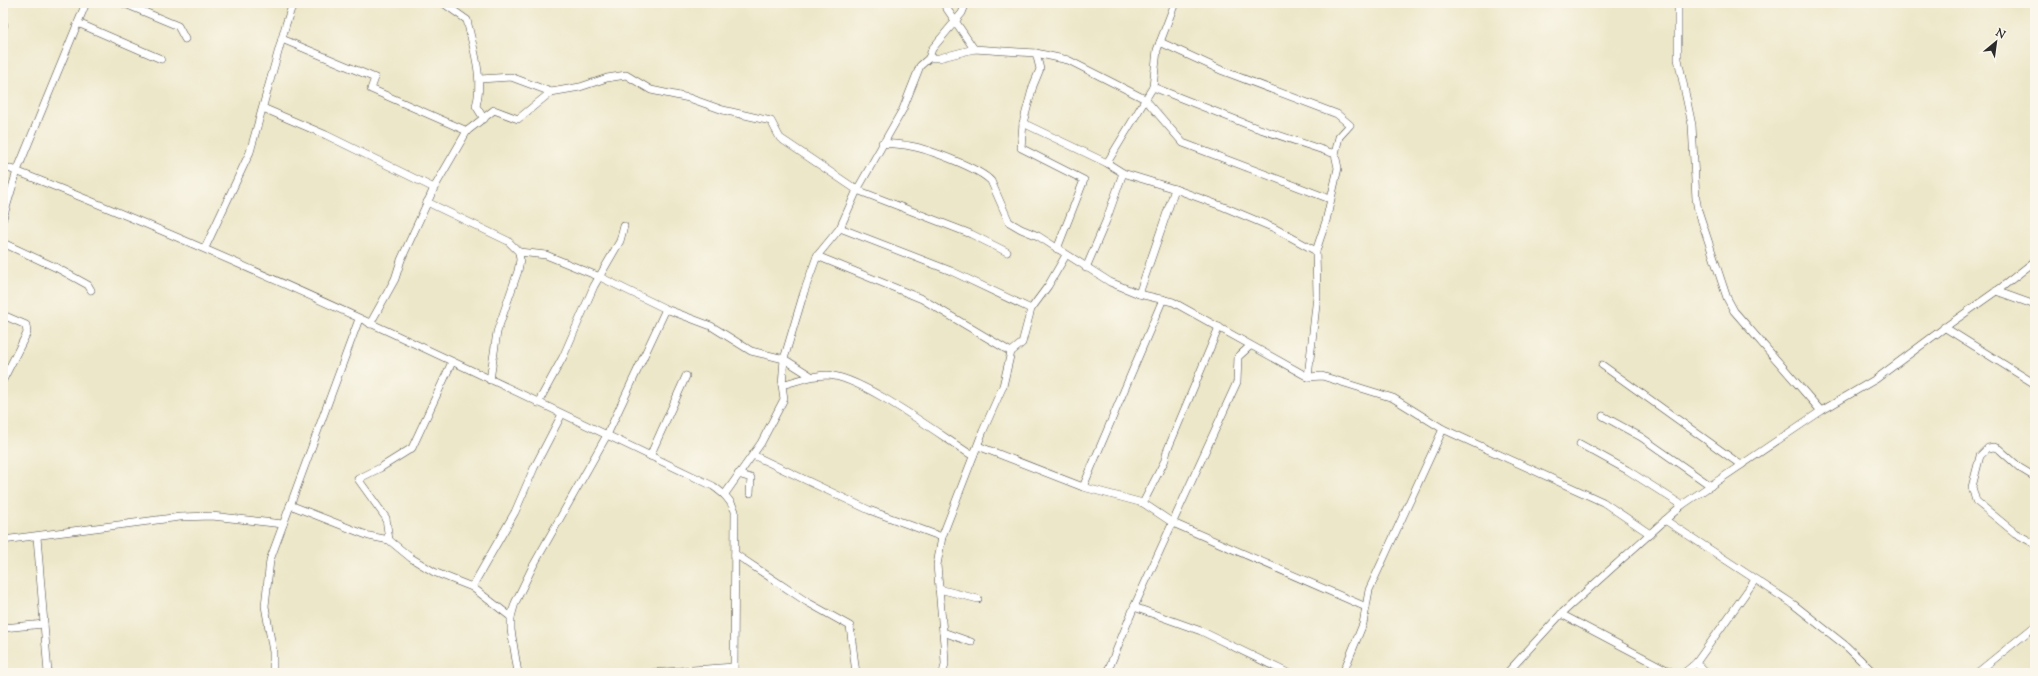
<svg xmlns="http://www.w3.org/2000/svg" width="2038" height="676" font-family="'Sorts Mill Goudy',serif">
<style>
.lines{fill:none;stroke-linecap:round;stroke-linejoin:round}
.minor-casing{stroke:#484743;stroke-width:8}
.minor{stroke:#fff;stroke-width:7}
</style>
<rect width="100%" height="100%" fill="#fbf7ec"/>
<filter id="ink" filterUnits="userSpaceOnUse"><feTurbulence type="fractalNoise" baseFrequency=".025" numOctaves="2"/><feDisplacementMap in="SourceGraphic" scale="8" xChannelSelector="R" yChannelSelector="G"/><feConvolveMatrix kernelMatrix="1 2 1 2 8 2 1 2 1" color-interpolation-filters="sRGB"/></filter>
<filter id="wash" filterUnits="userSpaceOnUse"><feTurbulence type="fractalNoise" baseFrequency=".012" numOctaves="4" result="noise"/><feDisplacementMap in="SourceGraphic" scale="16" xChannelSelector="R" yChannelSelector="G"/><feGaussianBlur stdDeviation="0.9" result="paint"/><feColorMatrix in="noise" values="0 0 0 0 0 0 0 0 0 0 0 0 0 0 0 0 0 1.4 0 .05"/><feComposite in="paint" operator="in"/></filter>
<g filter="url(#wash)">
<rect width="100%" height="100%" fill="#ede7c9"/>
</g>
<g filter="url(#ink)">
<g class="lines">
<g class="minor-casing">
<g id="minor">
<polyline points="123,3 178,26 185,39"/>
<path d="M443 3 467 20C473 48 484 78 476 106L484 119"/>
<polyline points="943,3 974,49"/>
<polyline points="1678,3 1678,59 1692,125 1696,199 1698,210 1727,298 1734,311 1821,411"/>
<polyline points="78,23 161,59"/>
<polyline points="3,27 4,25"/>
<polyline points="282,39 375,78 371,89 467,131"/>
<polyline points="1160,42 1223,71 1337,114 1350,125 1339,137 1335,154 1338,168 1326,221 1316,251 1317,296 1308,377"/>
<polyline points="1036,53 1040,69 1033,86 1023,123 1021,148 1084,180 1057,249"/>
<polyline points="929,58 939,58 974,49 1036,53 1068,60 1145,99 1183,143 1330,199"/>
<polyline points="480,79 511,77 551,92"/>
<polyline points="1153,87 1254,127 1335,154"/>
<polyline points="263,108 326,135 434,188"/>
<polyline points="1023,123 1107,163 1123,173 1175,189 1224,207 1274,228 1316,251"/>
<path d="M882 143C891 144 901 144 910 146 928 149 979 168 991 181L1009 222 1021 229 1038 236 1110 282 1139 294 1173 302 1308 377 1322 376 1393 398 1443 429 1603 502 1650 534"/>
<polyline points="1107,163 1153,87 1157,50 1175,3"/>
<path d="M3 166C245 260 479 373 713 486 724 494 730 499 735 511L734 673"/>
<polyline points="427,202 508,241 519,252 520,260 518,271 497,332 490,380"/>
<polyline points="3,218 17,171 86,3"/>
<polyline points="840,228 951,271 1031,309"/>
<polyline points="3,243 57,268 88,285 91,290"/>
<polyline points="205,248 250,152 286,24 291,9 296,3"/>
<polyline points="519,252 546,255 600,277 666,309 711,326 751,351 784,359 811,376"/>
<polyline points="817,256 922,299 1011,352"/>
<polyline points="1086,268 1106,221 1123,173"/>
<polyline points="1996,291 2035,305"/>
<polyline points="1139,294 1175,189"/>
<polyline points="3,315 26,325 27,333 3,380"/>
<polyline points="370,324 395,279 401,260 434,188 467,131 494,110 518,119 551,92 580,87 607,78 626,75 651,90 689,98 723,110 771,121 780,138 857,190 971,234 1007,252"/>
<polyline points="1944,327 2035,384"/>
<polyline points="1602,365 1741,465"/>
<path d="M782 385C797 381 811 375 827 375 862 376 941 436 973 456"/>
<polyline points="538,403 563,357 594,286 620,241 624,226"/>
<polyline points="1603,416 1641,437 1711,486"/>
<polyline points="1580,444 1627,470 1682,505"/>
<polyline points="978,446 1083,487 1143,503 1173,523 1366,607"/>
<polyline points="753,455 869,510 942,537"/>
<polyline points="650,456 686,376"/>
<polyline points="738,474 751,478 750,493"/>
<polyline points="2035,477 2020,468 1999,449 1994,447 1988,448 1980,456 1972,487 1976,501 2015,533 2035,544"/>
<polyline points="1083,487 1163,299"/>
<polyline points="725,494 761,443 784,399 782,385 784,359 804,292 817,256 840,228 857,190 903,109 920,66 929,58 932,49 962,13 966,3"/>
<polyline points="1143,503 1165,460 1167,451 1219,327"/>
<polyline points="290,505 369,536 389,540 411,558 434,572 472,587 511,617"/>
<polyline points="1665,520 1793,604 1846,646 1874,673"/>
<polyline points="37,537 48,673"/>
<polyline points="3,540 180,517 212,516 283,524"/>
<polyline points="389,540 386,518 358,479 380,468 412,448 452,362"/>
<polyline points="735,554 807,602 850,626 856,673"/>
<polyline points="472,587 515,512 534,468 562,414"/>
<polyline points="939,589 978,599"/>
<polyline points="1134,607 1201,631 1288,673"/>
<polyline points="1561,614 1669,671 1675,673"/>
<polyline points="3,628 44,624"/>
<polyline points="943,632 971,642"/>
<polyline points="1696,663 1706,673"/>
<polyline points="273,673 273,652 265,606 270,560 359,319"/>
<polyline points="518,673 511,630 511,617 515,603 533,566 607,435 666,309"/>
<polyline points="651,673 734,667"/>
<polyline points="943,673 945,664 944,644 937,565 942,537 983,431 1003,386 1011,352 1022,343 1031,309 1048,286 1066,255"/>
<polyline points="1107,673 1134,607 1237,382 1238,357 1250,346"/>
<polyline points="1343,673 1363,624 1369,590 1443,429"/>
<polyline points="1507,673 1561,614 1682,505 1821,411 1876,379 1951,323 2002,287 2035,261"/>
<polyline points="1684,673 1696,663 1755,580"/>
<polyline points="1977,673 2035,626"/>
</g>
</g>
<use href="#minor" class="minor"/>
</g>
</g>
<rect width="2038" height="676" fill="none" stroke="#fbf7ec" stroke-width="16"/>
<g transform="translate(1996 42) rotate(29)" stroke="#fbf7ec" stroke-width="3" paint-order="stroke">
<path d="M0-3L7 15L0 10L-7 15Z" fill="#2b2b2b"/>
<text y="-6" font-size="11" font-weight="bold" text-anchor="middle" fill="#2b2b2b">N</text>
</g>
</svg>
